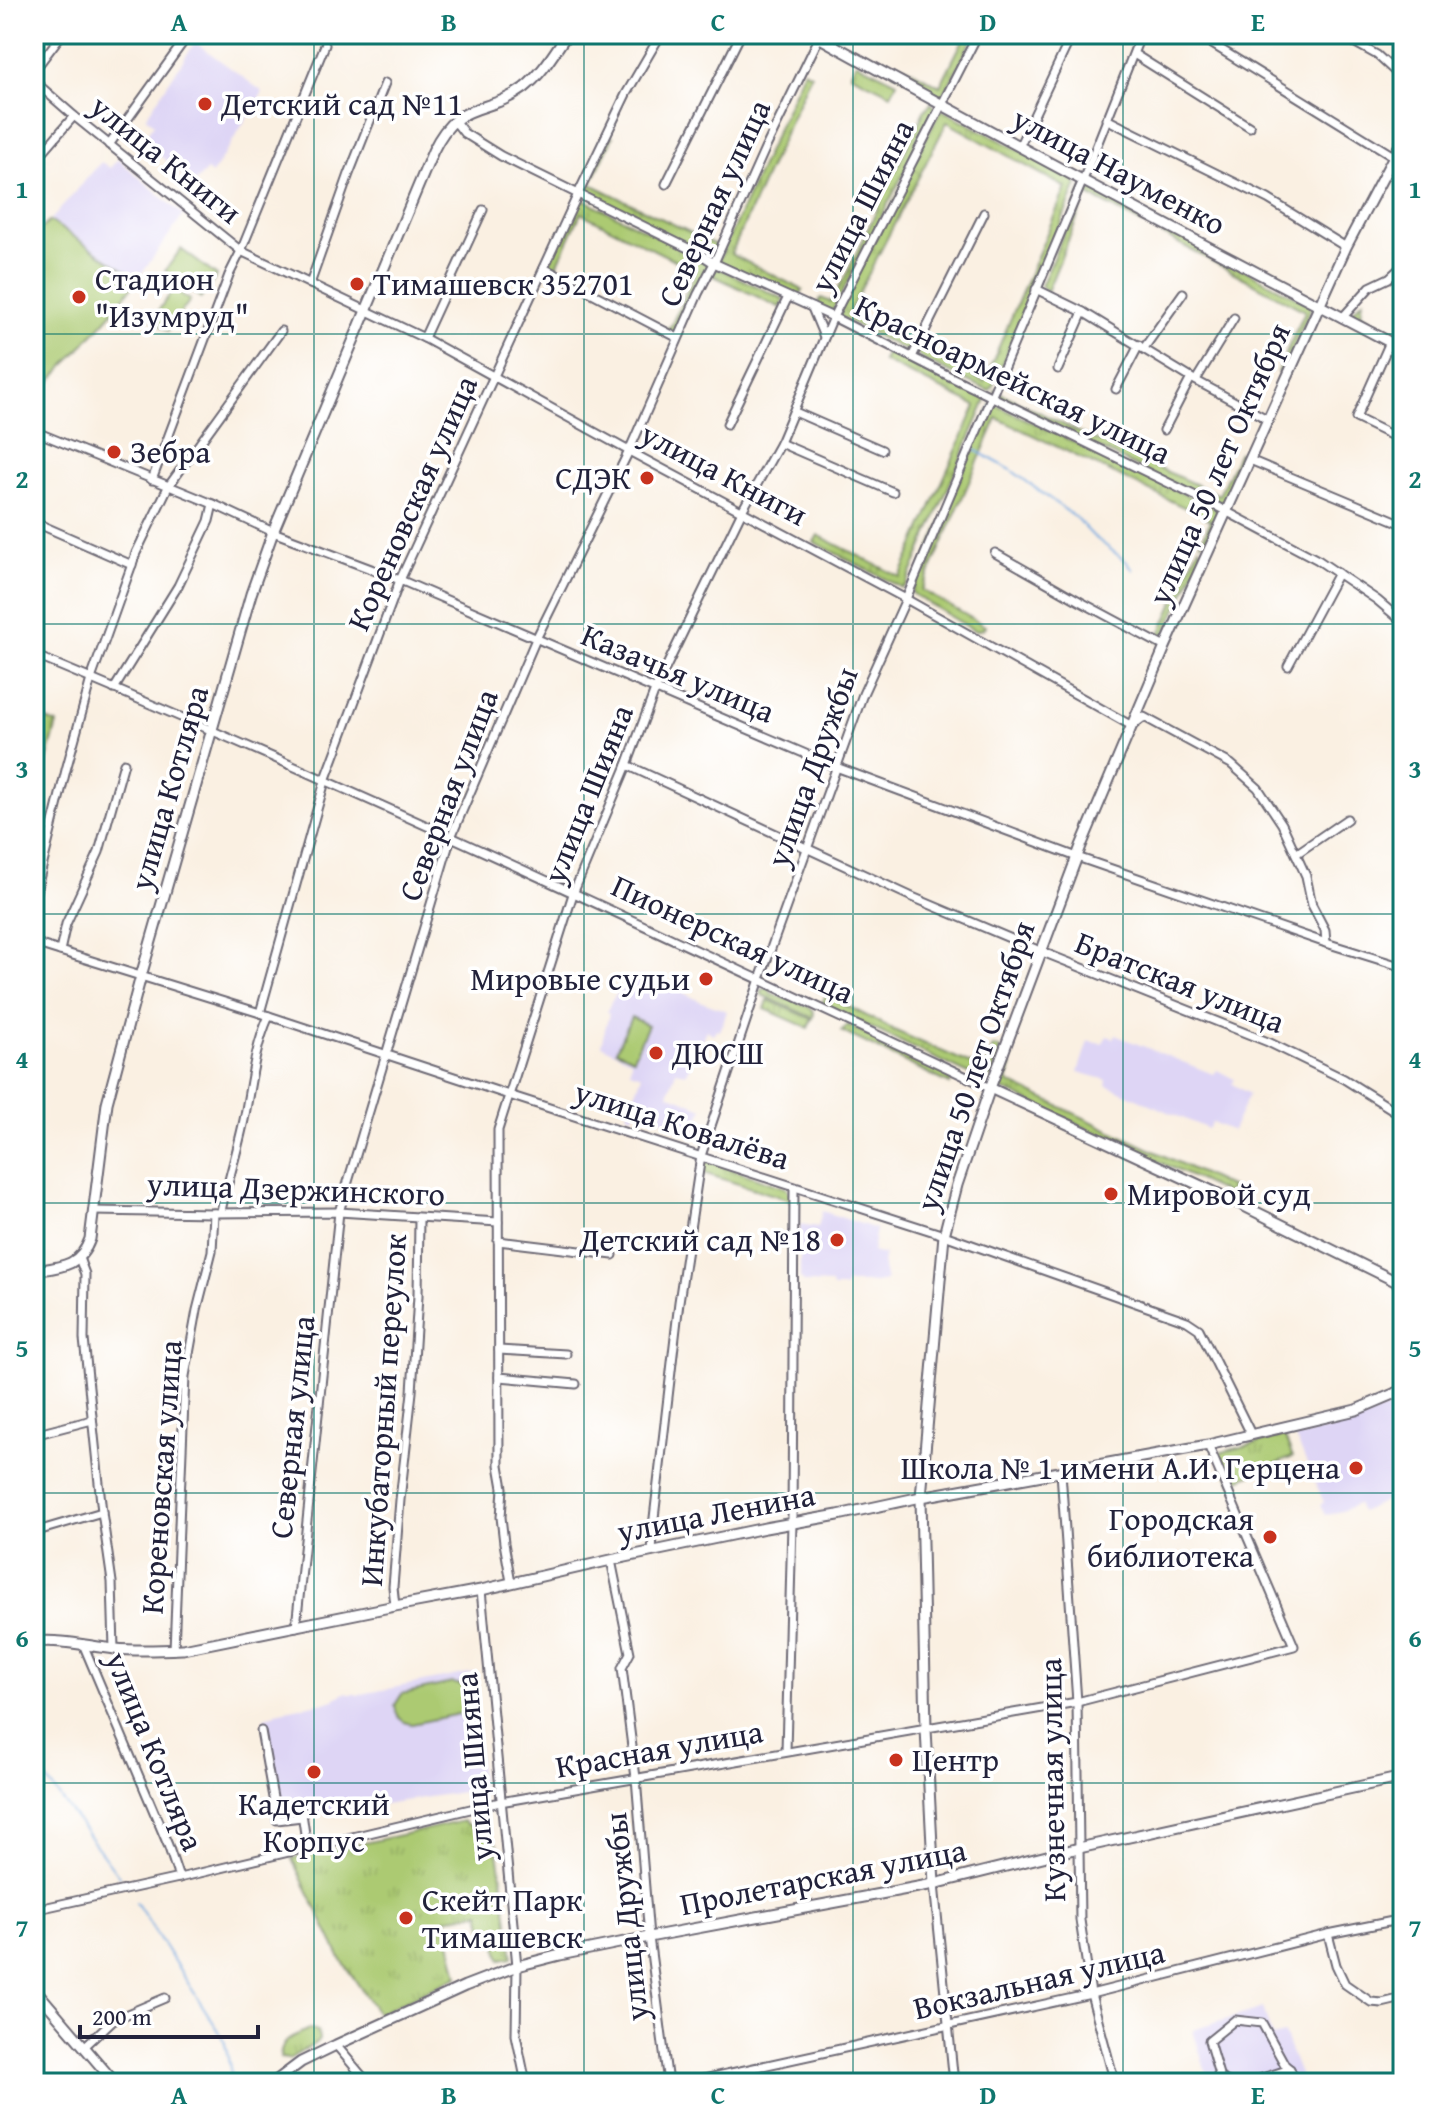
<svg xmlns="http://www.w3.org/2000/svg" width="1437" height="2117" font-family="'Gentium Book Plus',serif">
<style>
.built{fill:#ded5f5}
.grass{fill:url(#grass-tufts);stroke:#677656;stroke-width:2}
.cemetery{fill:url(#cemetery-stones);stroke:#677656;stroke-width:2}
.garden{fill:#acca72;stroke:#677656;stroke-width:2}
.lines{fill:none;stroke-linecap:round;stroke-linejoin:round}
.stream{stroke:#73a8e0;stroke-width:2}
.minor-casing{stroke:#6e6a75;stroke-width:11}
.major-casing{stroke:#6e6a75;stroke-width:13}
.minor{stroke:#fff;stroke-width:7}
.major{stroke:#fff;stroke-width:9}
.grid{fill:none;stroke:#0f766e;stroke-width:2;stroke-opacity:0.55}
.poi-dot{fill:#c8321e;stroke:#fff;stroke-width:3}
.labels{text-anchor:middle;stroke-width:7;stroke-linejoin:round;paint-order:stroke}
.poi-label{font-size:32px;fill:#22223b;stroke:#fff;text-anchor:start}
.street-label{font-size:32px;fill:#22223b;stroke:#fff}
.neatline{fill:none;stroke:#0f766e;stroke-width:3}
.grid-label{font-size:26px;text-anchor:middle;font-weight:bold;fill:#0f766e}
</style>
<defs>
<pattern id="grass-tufts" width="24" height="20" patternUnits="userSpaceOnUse" patternTransform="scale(2)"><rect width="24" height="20" fill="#acca72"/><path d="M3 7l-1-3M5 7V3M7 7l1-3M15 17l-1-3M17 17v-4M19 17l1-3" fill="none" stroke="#94ad64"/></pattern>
<pattern id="cemetery-stones" width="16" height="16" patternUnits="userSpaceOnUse" patternTransform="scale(2)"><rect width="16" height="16" fill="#acca72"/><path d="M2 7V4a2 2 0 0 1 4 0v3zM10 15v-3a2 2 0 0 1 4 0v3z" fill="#94ad64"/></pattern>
</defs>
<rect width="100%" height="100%" fill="#fff"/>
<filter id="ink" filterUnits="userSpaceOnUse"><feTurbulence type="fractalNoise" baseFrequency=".0125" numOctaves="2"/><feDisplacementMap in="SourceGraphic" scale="16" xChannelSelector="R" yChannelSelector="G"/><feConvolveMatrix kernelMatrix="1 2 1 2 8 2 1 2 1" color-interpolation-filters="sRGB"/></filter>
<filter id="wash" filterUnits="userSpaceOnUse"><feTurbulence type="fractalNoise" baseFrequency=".006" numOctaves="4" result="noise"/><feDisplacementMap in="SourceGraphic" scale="32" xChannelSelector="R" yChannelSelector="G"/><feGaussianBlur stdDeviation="1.8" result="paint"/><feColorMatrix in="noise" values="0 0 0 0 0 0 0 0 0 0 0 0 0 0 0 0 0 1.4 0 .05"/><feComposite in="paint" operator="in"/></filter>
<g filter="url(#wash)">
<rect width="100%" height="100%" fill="#faf0e2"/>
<g class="built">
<polygon points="195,42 263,92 212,174 207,170 193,184 142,140 154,124 146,117"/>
<polygon points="118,159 183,215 138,279 50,221 101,162 110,168"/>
<polygon points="642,976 651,977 702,1002 727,1011 720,1031 716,1030 713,1034 706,1030 687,1073 676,1071 668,1094 703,1108 694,1133 646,1113 650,1102 640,1098 633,1116 627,1114 642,1075 630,1071 631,1060 601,1045 609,1014 606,1012 619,988 633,977"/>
<polygon points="1115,1035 1213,1074 1217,1070 1234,1079 1232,1084 1249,1094 1232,1131 1212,1122 1208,1129 1106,1085 1107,1080 1078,1072 1088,1041 1102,1044 1107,1036 1114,1038"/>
<polygon points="822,1211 876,1229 872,1252 884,1255 882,1263 886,1281 875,1283 846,1283 845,1288 832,1288 831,1284 805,1283 800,1278 800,1224 818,1227"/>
<polygon points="1403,1402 1403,1528 1388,1499 1361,1512 1357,1504 1342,1511 1325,1515 1320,1505 1324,1502 1295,1437 1347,1425"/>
<polygon points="474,1672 481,1789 280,1820 264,1717 276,1714 276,1712 335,1700 336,1698 347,1692 348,1694 356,1694 357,1695"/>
<polygon points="1263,2008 1272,2037 1284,2034 1301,2077 1301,2083 1291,2083 1290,2081 1284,2083 1209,2083 1193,2030"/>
</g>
<g class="grass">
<polygon points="966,34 975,34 943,96 938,96 893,72 898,63 940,86"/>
<polygon points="856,62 897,82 891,94 850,74"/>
<polygon points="804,70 811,74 731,254 803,290 798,298 720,263 719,260"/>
<polygon points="931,103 935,107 935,111 918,137 909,163 832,312 820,308 818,303 821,298 831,302 848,271 924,111"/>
<polygon points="941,109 1072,178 1077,185 992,388 989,391 921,359 917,353 919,348 984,382 1066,188 947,122 849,312 915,346 910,353 840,317 839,311"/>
<polygon points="609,136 613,137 591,184 720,247 714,256 711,257 585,194 583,190"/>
<polygon points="1088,187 1307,303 1310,306 1310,311 1282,372 1277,372 1305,311 1087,194 1047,292 1041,286 1083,188"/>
<polygon points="581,198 709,262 710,265 676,334 665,329 671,326 696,271 581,213 555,270 548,267 578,200"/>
<polygon points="718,268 784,299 781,308 710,274"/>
<polygon points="1363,300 1361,314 1403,336 1403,346 1352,319 1352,312"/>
<polygon points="890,350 953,379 986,398 985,403 906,585 902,588 814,542 818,535 900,577 976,406 883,361 887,351"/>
<polygon points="995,390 1080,433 1219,495 1239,452 1236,478 1227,499 1217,502 1149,473 996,398"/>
<path d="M992 403 1142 475 1215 508C1224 517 1211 531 1206 540L1201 542 1211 520 997 418 922 590 985 626 983 629 975 631 913 594 912 591Z"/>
<polygon points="1199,547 1202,552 1202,554 1161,643 1150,636 1158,638"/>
<polygon points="769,988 771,993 788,1000 789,998 809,1007 814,1012 813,1018 762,995 761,990"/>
<polygon points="826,995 896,1031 984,1070 993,1047 999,1048 1000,1050 991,1077 979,1079 823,1005 822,1003"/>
<polygon points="768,1000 812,1019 808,1028 765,1009"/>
<polygon points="848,1025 949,1074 952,1078 950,1084 841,1031"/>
<polygon points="1010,1064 1012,1066 1007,1081 1010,1083 1232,1188 1228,1194 998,1087 1005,1068"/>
<polygon points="708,1161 786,1188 791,1194 793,1201 700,1172 702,1164"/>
<polygon points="1284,1436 1293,1457 1232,1483 1219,1453"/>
<polygon points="463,1821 497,1844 513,1957 501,1959 495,1939 486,1940 480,1912 445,1919 458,1976 378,2014 341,1959 292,1859"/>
<path d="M310 2029 318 2032 319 2040 316 2043 289 2059 280 2058C281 2039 294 2036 310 2029Z"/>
</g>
<polygon class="cemetery" points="34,715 57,724 34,806"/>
<g class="garden">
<polygon points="50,221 138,279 110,315 34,400 34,229 36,227 40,230"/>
<polygon points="181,249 217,276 201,298 165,271"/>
<polygon points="174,289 190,300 168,331 152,319"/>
<polygon points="631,1017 648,1025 633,1058 616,1050"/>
<path d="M452 1683C464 1684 470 1692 469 1704L463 1713 412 1724C401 1723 396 1716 395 1705L402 1694Z"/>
</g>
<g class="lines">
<g class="stream">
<polyline points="982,428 992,406"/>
<polyline points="973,449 1011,470 1076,518 1093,536 1127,562 1133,570"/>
<polyline points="34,1763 119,1876"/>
<polyline points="136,1902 224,2039 233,2083"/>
</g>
</g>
</g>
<g filter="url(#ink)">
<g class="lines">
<g class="minor-casing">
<g id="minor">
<polyline points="270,34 276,38"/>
<polyline points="1196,34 1403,162"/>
<polyline points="1339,34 1377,55 1403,79"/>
<polyline points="1134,54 1250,127"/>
<polyline points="34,71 62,34"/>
<polyline points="34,81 74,116 241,251 424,338 629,451 906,599 1132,726 1144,717 1231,764 1258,788 1282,824 1306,876 1312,905 1325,930 1326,943"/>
<polyline points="1106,119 1268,199 1346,247"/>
<polyline points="454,120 464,133 501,156 700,254 714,263 833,317 945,374 1216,506 1318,560 1377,600 1403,622"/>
<polyline points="109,145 189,34"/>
<polyline points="1019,147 1069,41 1065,34"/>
<polyline points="34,162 74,116"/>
<polyline points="666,184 741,34"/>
<polyline points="544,268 678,338"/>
<polyline points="310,284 349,174 385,83"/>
<polyline points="1036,289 1083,312 1191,378 1267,419"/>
<polyline points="812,308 824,337"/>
<polyline points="1342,318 1370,287 1389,278 1399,269 1403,268"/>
<polyline points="424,338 483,210"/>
<polyline points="1390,342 1356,418 1393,436"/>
<polyline points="1144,348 1183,293"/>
<polyline points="912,357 984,213"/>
<polyline points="1058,369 1083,312"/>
<polyline points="1196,380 1234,318"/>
<polyline points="1116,389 1139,345"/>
<polyline points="795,412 882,450"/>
<polyline points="727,424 788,297"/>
<polyline points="1164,430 1191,378"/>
<polyline points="34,431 213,504 273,532 400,580 836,767 1077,857 1326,943 1403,967"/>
<polyline points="780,443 893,492"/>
<polyline points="1250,460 1403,524"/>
<polyline points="152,480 229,275 241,251 325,45"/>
<polyline points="34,522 132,565"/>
<polyline points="995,553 1081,602 1165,647"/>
<path d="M34 655C357 789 674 939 990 1088"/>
<polyline points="1288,666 1338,573"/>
<polyline points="114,689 178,586 209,521 213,504"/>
<polyline points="627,765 910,896 1040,951 1268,1042 1344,1079 1403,1116"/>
<polyline points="1296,854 1347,819"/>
<polyline points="34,900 66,770 91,679 136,553 168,487 281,331"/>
<polyline points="34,943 260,1013 509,1095 944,1235 1187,1321 1199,1329 1251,1434"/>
<polyline points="60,951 66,924 99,852 124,763"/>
<polyline points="260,1013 325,781 400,580 578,194 626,94 661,34"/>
<polyline points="93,1211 214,1213 339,1212 498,1222"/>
<path d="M221 1212C223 1199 227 1188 230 1176 235 1157 240 1139 244 1120 251 1085 254 1049 269 1016"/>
<polyline points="498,1241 613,1255"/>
<polyline points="79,1258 85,1274 84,1339 102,1512 112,1582 114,1649"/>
<polyline points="499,1350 566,1354"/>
<polyline points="499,1377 576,1384"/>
<polyline points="34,1435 92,1420"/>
<polyline points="1061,1472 1077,1702 1080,1920 1091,1994 1115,2083"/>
<polyline points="34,1532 102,1512"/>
<polyline points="652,1552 654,1518 679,1302 701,1156 760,979 863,694 906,599 1083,180 1141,34"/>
<polyline points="611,1560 630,1653 622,1668 636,1778 649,1937 668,2083"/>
<polyline points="511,1582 504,1543 501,1517 503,1488 499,1465 498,1130 573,894 627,765 655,690 742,511 780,443 833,317 978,34"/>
<polyline points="481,1590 517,1966 516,2035 526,2083"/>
<polyline points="395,1606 393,1587 400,1500 412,1392 418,1296 419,1218"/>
<polyline points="296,1627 339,1212 451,837 536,639 629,451 698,294 714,263 765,149 820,36"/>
<polyline points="83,1644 168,1845 179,1878"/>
<polyline points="174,1650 185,1376 197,1310 212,1251 214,1213"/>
<polyline points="261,1731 277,1820 302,1817"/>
<polyline points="786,1751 792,1523 794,1187"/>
<polyline points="301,1806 307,1848"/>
<polyline points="934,1884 954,2083"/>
<polyline points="34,1910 179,1878 500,1802 1077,1702 1294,1646 1208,1445"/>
<polyline points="1328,1934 1336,1965 1345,1984 1371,2002 1382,2003 1403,1998"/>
<polyline points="336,2045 368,2083"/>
<polyline points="84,2047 113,2020 165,1998"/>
<polyline points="685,2083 1091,1994 1328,1934 1403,1919"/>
<polyline points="1230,2083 1220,2078 1209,2041 1235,2020 1262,2023 1285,2065 1290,2069 1296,2083"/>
<polyline points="1247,2083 1290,2069"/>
</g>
</g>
<g class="major-casing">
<g id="major">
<path d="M813 34C1008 142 1205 246 1403 349"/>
<polyline points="990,1088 1240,1204 1403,1285"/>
<path d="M34 1271C60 1267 80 1267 90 1239L107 1103 141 976 251 594 273 532 433 151C458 98 486 116 524 88 542 74 554 53 567 34"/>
<path d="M34 1642C61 1639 87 1646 115 1649 138 1651 160 1650 183 1649L395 1606 481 1590 611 1560 765 1528 838 1515 921 1497 1208 1445 1356 1410 1403 1390"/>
<polyline points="934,1884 926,1729 921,1497 944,1235 957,1185 990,1088 1081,846 1165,647 1346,247 1403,139"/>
<polyline points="34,1988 115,2083"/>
<polyline points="273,2083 301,2062 336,2045 465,1986 517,1966 560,1955 649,1937 934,1884 1079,1848 1403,1777"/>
</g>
</g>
<use href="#minor" class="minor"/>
<use href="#major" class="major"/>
</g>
</g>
<path class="grid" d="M314 34V2083M584 34V2083M853 34V2083M1123 34V2083M34 334H1403M34 624H1403M34 914H1403M34 1203H1403M34 1493H1403M34 1783H1403"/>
<g class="poi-dot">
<circle cx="205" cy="104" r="8"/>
<circle cx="357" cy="284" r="8"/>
<circle cx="79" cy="297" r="8"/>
<circle cx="114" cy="452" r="8"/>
<circle cx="647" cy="478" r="8"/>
<circle cx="706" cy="979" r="8"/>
<circle cx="656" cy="1053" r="8"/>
<circle cx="1111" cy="1194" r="8"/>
<circle cx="837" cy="1240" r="8"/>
<circle cx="1356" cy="1468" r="8"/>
<circle cx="1270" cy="1537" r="8"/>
<circle cx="896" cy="1760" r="8"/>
<circle cx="314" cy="1772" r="8"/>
<circle cx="406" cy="1918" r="8"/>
</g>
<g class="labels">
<g class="poi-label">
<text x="221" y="115">Детский сад №11</text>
<text x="95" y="290">Стадион<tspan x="95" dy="37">"Изумруд"</tspan></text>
<text x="373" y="295">Тимашевск 352701</text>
<text x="130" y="463">Зебра</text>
<text x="631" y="489" text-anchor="end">СДЭК</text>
<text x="690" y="990" text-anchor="end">Мировые судьи</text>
<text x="672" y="1064">ДЮСШ</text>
<text x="1127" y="1205">Мировой суд</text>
<text x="821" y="1251" text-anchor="end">Детский сад №18</text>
<text x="1340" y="1479" text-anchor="end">Школа № 1 имени А.И. Герцена</text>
<text x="1254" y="1530" text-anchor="end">Городская<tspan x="1254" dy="37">библиотека</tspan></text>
<text x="912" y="1771">Центр</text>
<text x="314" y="1815" text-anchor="middle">Кадетский<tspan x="314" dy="37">Корпус</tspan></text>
<text x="422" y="1911">Скейт Парк<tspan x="422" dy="37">Тимашевск</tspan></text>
</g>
<g class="street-label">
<text transform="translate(166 159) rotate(39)" y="11">улица Книги</text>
<text transform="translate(1119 171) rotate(28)" y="11">улица Науменко</text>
<text transform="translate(714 203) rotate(-65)" y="11">Северная улица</text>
<text transform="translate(862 206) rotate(-63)" y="11">улица Шияна</text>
<text transform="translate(1013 379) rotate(26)" y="11">Красноармейская улица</text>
<text transform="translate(1219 464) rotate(-66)" y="11">улица 50 лет Октября</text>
<text transform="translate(724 474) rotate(28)" y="11">улица Книги</text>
<text transform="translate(412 503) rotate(-66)" y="11">Кореновская улица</text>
<text transform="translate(678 673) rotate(23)" y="11">Казачья улица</text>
<text transform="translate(812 767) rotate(-70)" y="11">улица Дружбы</text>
<text transform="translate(169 788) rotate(-74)" y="11">улица Котляра</text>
<text transform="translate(588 794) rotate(-68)" y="11">улица Шияна</text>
<text transform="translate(448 795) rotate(-69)" y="11">Северная улица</text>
<text transform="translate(733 939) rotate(25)" y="11">Пионерская улица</text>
<text transform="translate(1180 982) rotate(22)" y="11">Братская улица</text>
<text transform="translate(975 1066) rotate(-71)" y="11">улица 50 лет Октября</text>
<text transform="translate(682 1125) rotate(18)" y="11">улица Ковалёва</text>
<text transform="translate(296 1189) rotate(2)" y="11">улица Дзержинского</text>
<text transform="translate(383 1410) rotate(-86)" y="11">Инкубаторный переулок</text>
<text transform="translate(292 1427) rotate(-84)" y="11">Северная улица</text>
<text transform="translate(161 1477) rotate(-86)" y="11">Кореновская улица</text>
<text transform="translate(716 1513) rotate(-11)" y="11">улица Ленина</text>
<text transform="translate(659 1749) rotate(-10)" y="11">Красная улица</text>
<text transform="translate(155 1751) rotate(68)" y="11">улица Котляра</text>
<text transform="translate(474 1767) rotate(-95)" y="11">улица Шияна</text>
<text transform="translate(1052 1780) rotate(-91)" y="11">Кузнечная улица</text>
<text transform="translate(823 1877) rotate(-11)" y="11">Пролетарская улица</text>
<text transform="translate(626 1917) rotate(-96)" y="11">улица Дружбы</text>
<text transform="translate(1039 1980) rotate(-13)" y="11">Вокзальная улица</text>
</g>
</g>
<rect width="1437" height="2117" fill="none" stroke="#fff" stroke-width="88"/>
<path d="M80 2025v12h178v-12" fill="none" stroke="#22223b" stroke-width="4"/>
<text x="92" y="2025" font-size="24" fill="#22223b" stroke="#ffffff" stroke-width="6" paint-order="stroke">200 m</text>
<rect x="44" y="44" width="1349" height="2029" class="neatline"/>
<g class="grid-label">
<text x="179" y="31">A</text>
<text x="449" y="31">B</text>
<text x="718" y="31">C</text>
<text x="988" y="31">D</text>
<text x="1258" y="31">E</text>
<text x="22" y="198">1</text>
<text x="1415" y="198">1</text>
<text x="22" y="488">2</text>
<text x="1415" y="488">2</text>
<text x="22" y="778">3</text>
<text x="1415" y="778">3</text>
<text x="22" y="1068">4</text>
<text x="1415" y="1068">4</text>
<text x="22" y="1357">5</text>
<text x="1415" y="1357">5</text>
<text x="22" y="1647">6</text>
<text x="1415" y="1647">6</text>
<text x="22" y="1937">7</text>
<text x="1415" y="1937">7</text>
<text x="179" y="2104">A</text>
<text x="449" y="2104">B</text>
<text x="718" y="2104">C</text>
<text x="988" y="2104">D</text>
<text x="1258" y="2104">E</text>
</g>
</svg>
